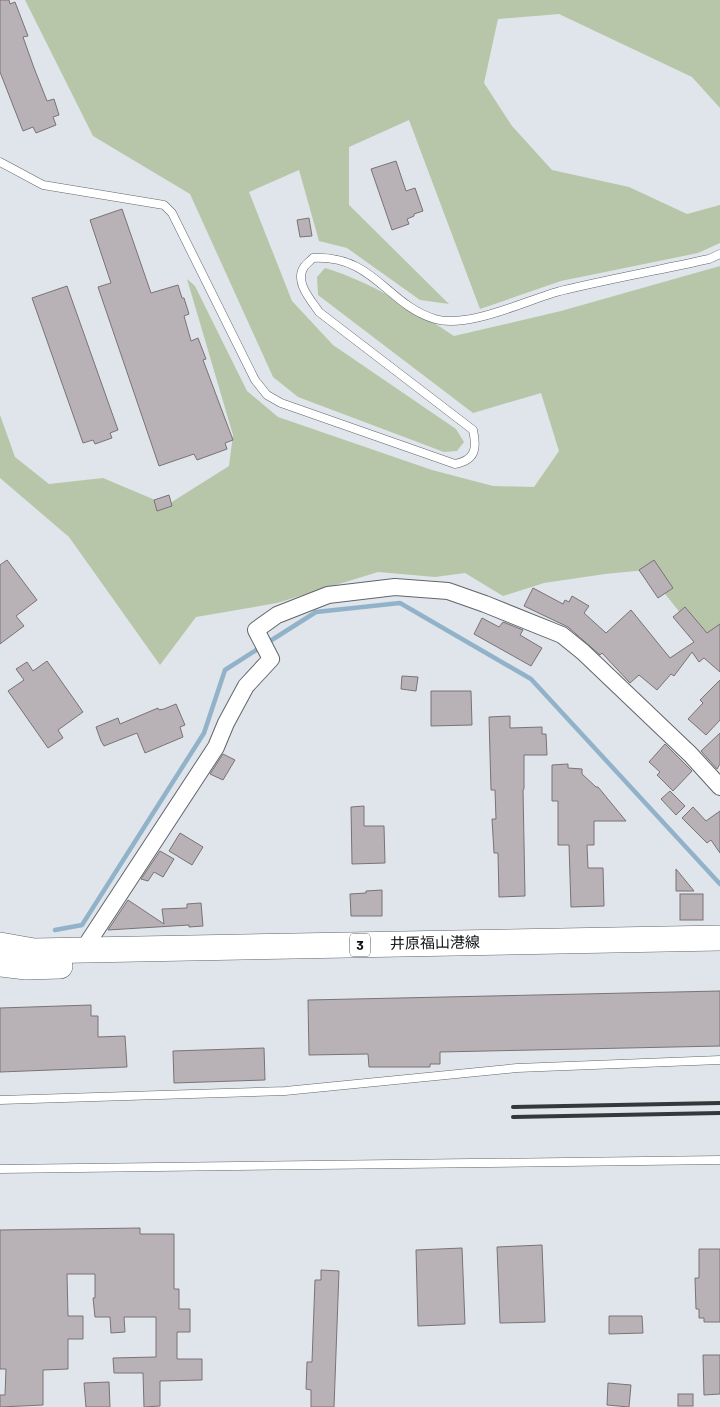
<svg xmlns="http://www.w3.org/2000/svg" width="720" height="1407" font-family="Barlow,'Noto Sans JP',sans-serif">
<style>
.green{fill:#b7c6a8}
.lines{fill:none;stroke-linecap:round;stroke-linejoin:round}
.stream{stroke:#92b2c9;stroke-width:4.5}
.building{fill:#b8b1b5;stroke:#7a7376}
.service-casing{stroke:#61666a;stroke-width:9}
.minor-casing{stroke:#61666a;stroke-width:18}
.primary-casing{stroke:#61666a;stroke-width:26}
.service{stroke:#fff;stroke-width:8}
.minor{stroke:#fff;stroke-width:16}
.primary{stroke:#fff;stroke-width:25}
.rail{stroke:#35383b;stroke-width:4}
.labels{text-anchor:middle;stroke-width:5;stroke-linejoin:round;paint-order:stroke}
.shield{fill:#fff;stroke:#57585a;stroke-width:1}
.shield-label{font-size:14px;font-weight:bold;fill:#0f1113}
.street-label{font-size:15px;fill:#0f1113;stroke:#fff}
</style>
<rect width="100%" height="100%" fill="#dfe5ea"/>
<g class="green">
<polygon points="25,0 720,0 720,108 692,77 559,14 498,19 484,83 512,126 552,170 629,187 687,214 720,205 720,243 698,253 561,281 480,309 409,120 349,147 349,205 449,304 420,300 347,248 319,241 299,170 249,192 292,301 333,345 456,429 464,442 457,451 444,452 298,397 273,377 190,194 93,136"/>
<path d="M720 266V647L701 639 646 570 605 574 544 583 503 596 465 573 435 577 378 572 277 603 196 617 160 665 69 537 0 478V415L15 457 49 484 103 478 167 505 229 466 233 435 187 279 195 286 247 391 278 417 432 470 493 486 534 487 559 451 541 393 473 413 318 295 317 277 325 268C371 282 414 309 454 336L561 311Z"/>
</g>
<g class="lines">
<g class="stream">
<polyline points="267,643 316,612 400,603 531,679 720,884"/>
<polyline points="55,930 82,925 204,733 225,670 261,647"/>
</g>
</g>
<g class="building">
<polygon points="0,0 9,0 10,4 15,2 28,36 23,37 34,68 47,101 54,99 59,115 53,117 56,125 36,133 33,127 23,131 0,72"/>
<polygon points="396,161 406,191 415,188 423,211 414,214 414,216 407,219 409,224 392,230 371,169"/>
<polygon points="122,209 151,293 178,285 182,298 184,298 189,314 184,316 191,341 198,338 206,359 203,360 233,440 225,443 227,449 197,460 194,454 159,466 98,287 111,283 90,220"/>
<polygon points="309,218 312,236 300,237 297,220"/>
<polygon points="67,286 118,430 110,433 112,438 95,444 93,440 83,443 32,298"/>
<polygon points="169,495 172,506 157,511 154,500"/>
<polygon points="7,560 37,600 16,616 24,626 0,644 0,565"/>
<polygon points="654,560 673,588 658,598 639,570"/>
<polygon points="533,588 563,604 565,600 569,602 572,596 589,606 584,613 606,633 631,610 670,658 694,642 673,617 685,607 707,633 720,624 720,672 704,658 699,662 692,652 674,676 671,674 657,690 639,675 630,683 602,653 600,655 568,627 524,606"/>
<polygon points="482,618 499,627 503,622 523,630 520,635 542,648 531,666 474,634"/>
<polygon points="47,661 83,712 58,730 63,738 48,748 8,691 24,680 16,669 27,662 33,671"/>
<polygon points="402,676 418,677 416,691 401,689"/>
<polygon points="720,680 720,720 706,735 688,719 703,703 700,700"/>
<polygon points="431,691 471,691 472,725 431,726"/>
<polygon points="176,704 185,725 180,727 183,737 145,753 137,733 104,746 101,741 96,727 118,718 120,724 158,708 159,710 164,709"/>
<polygon points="510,716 510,728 542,727 542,734 546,734 547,755 524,755 524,789 523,790 525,896 499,897 498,853 494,853 492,819 496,819 495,790 491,790 489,717"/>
<polygon points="720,733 720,764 717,769 701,751"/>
<polygon points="665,744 692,771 673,791 657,775 660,772 649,762"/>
<polygon points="223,754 235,760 223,780 210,774"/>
<polygon points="568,764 568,768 582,769 582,774 596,787 598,787 626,821 594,821 594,845 587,845 588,868 603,868 604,906 571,907 569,845 558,845 558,801 552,801 552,765"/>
<polygon points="670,791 685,806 676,815 661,799"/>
<polygon points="364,806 364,826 384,826 385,863 352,864 351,807"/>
<polygon points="693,807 706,821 720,811 720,853 711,840 707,843 682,818"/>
<polygon points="180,833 203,847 192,865 169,851"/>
<polygon points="160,851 174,859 163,877 154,872 148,881 141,879"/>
<polygon points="676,869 694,891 676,891"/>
<polygon points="382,890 382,916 351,916 350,894 366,893 366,891"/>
<rect x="680" y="894" width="23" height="26"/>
<polygon points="128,900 164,924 162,909 187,908 187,904 201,903 203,926 189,927 189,925 108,930"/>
<polygon points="720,991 720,1046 440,1052 440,1064 430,1064 430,1067 369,1067 368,1054 309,1055 308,1000"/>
<polygon points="91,1005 91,1016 98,1016 98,1037 125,1036 127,1067 0,1072 0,1008"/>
<polygon points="264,1048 265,1080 174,1083 173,1051"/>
<polygon points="140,1228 140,1234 174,1234 174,1289 179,1289 179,1309 190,1309 190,1332 177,1332 177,1359 202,1359 202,1380 160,1381 160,1406 144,1407 143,1373 114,1373 113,1358 156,1357 156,1317 124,1317 125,1332 111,1333 110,1317 95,1317 93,1298 95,1298 95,1274 67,1274 68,1316 83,1316 83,1339 68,1339 68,1369 43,1370 43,1405 0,1407 0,1395 5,1395 6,1369 0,1369 0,1230"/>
<polygon points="542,1245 545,1322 500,1323 497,1247"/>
<polygon points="462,1248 465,1324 418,1326 416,1250"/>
<polygon points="699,1249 720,1249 720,1322 704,1322 704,1318 699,1318 699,1309 696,1309 695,1278 699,1278"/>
<polygon points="321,1270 339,1271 334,1407 311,1407 311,1390 306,1389 307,1362 312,1362 315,1280 321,1280"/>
<polygon points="609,1316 642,1316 643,1333 609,1334"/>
<polygon points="703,1355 720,1355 720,1394 704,1395"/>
<polygon points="109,1382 110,1407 86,1407 84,1383"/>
<polygon points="608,1383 631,1385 629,1407 607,1405"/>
<rect x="678" y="1394" width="15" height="12"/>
</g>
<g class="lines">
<g class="service-casing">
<g id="service">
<path d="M0 162 43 185 164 205 172 213 255 380 267 395 281 403 455 464C476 460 477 448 473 430L319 312C311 300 294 282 304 267 306 264 310 261 313 258 374 255 386 304 435 319 468 329 527 300 560 291 609 279 659 270 709 259L720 254"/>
<polyline points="0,1100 285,1091 517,1068 720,1060"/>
<polyline points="0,1169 720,1160"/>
</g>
</g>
<g class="minor-casing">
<polyline id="minor" points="83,950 216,747 226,723 246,686 271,659 256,630 277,615 328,595 395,587 448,591 485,604 562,635 583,652 691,755 720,787"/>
</g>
<g class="primary-casing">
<g id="primary">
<polyline points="0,945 34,951 720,938"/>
<polyline points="0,964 26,967 60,966"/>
</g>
</g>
<use href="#service" class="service"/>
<use href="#minor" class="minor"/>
<use href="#primary" class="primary"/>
<g class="rail">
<polyline points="513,1107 720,1103"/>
<polyline points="513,1117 720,1113"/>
</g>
</g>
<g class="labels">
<rect class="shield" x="350" y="933.5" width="20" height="23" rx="4"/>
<g class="shield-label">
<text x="360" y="950">3</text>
</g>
<g class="street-label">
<text transform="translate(435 943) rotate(-1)" y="5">井原福山港線</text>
</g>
</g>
</svg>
